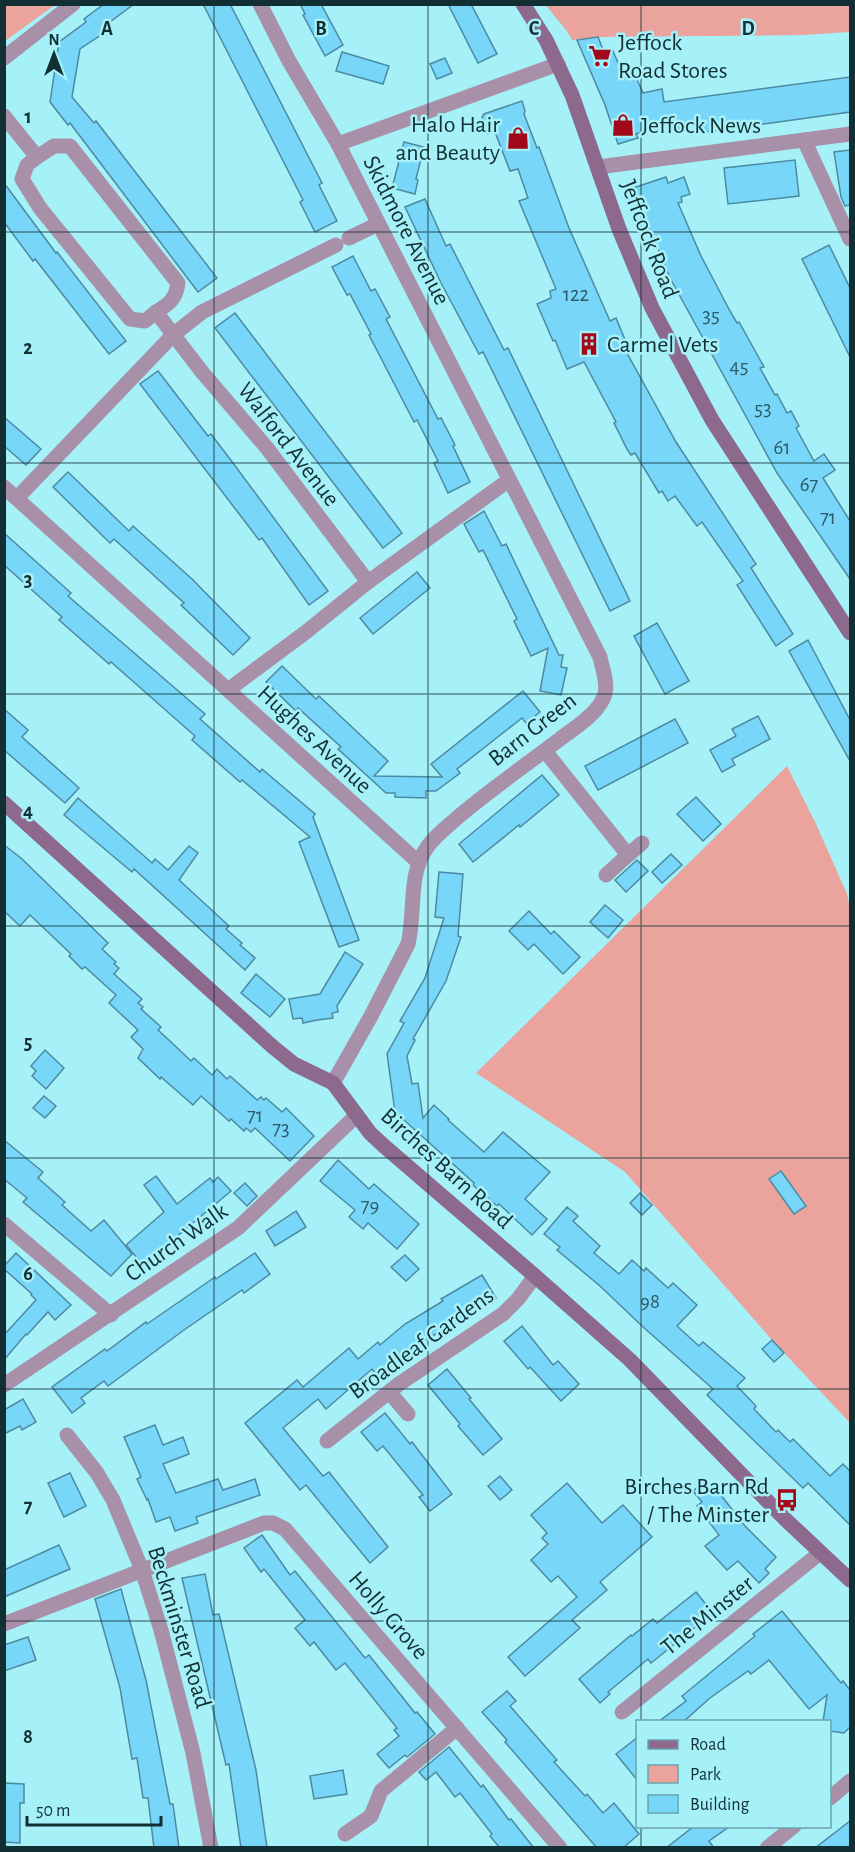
<svg xmlns="http://www.w3.org/2000/svg" width="855" height="1852" font-family="'Alegreya Sans',sans-serif">
<style>
.green{fill:#eaa49d}
.building{fill:#78d6f9;stroke:#4c8aa1;stroke-width:1.5}
.lines{fill:none;stroke-linecap:round;stroke-linejoin:round}
.street{stroke:#a890a9;stroke-width:15}
.secondary{stroke:#8c698d;stroke-width:15}
.grid{fill:none;stroke:#123034;stroke-width:1.5;stroke-opacity:0.55}
.labels{text-anchor:middle;stroke-width:5;stroke-linejoin:round;paint-order:stroke}
.number-label{font-size:21px;fill:#2c5a65}
.poi-label{font-size:24px;fill:#123034;stroke:#a6f0f8;text-anchor:start}
.street-label{font-size:24px;fill:#123034;stroke:#a6f0f8}
.grid-label{font-size:20px;text-anchor:middle;font-weight:bold;fill:#123034;stroke:#a6f0f8;stroke-width:5;stroke-linejoin:round;paint-order:stroke}
</style>
<rect width="100%" height="100%" fill="#a6f0f8"/>
<g class="green">
<polygon points="5,4 55,4 55,5 5,41"/>
<path d="M546 5H850V32L803 35 603 37 572 40C565 26 554 17 546 5Z"/>
<polygon points="787,766 816,824 847,894 850,909 850,1423 772,1340 625,1172 476,1073"/>
</g>
<g class="building">
<polygon points="104,4 134,4 106,25 110,29 80,49 72,97 94,123 96,121 217,278 198,292 70,123 68,125 50,102 59,42 86,22 84,19"/>
<polygon points="203,4 230,4 322,183 319,185 337,221 315,232 300,202 303,200"/>
<polygon points="300,4 321,4 343,45 325,56 303,15 305,14"/>
<polygon points="448,4 471,4 497,54 478,63"/>
<polygon points="598,37 604,52 612,49 622,72 632,68 643,93 662,89 664,102 850,77 850,112 698,133 697,122 674,130 672,122 636,134 638,138 618,144 605,105 577,40"/>
<polygon points="342,52 389,66 383,84 336,71"/>
<polygon points="445,58 452,73 437,79 430,64"/>
<polygon points="522,101 525,111 524,114 537,148 539,147 569,228 610,321 616,318 626,342 622,344 676,442 756,564 751,568 793,634 776,646 737,585 743,581 702,522 697,526 675,496 668,501 662,491 659,493 635,453 631,455 627,449 614,423 616,422 584,362 567,369 555,340 553,341 537,304 551,298 550,291 556,289 519,201 528,198 518,169 510,171 495,132 488,134 482,117 484,114"/>
<polygon points="404,142 424,147 416,179 418,180 415,194 392,188"/>
<polygon points="850,150 850,205 845,206 841,197 834,152"/>
<polygon points="795,160 799,196 728,204 724,168"/>
<polygon points="666,177 668,183 684,177 690,194 681,197 682,202 678,203 701,256 730,311 737,323 739,322 764,367 760,368 775,395 777,394 787,413 791,411 799,426 796,428 814,461 824,454 835,470 823,478 850,521 850,579 777,473 670,278 633,188"/>
<polygon points="4,183 56,253 57,252 126,341 109,354 35,259 33,261 4,222"/>
<polygon points="425,199 446,246 450,244 504,350 508,348 630,601 610,611 483,352 479,354 441,283 405,207"/>
<polygon points="829,245 850,288 850,357 802,259"/>
<polygon points="353,256 371,291 375,289 390,317 386,319 438,419 441,418 455,445 453,446 470,482 448,493 434,463 438,461 417,420 414,422 369,335 371,334 350,294 347,295 332,267"/>
<polygon points="235,313 402,533 383,548 215,328"/>
<polygon points="158,371 208,436 211,434 230,459 328,591 309,605 262,538 259,540 140,384"/>
<polygon points="4,417 41,449 26,465 4,446"/>
<polygon points="68,472 129,531 133,526 192,579 250,638 233,655 181,605 184,603 114,539 110,543 53,487"/>
<polygon points="484,511 502,546 506,544 559,655 563,655 561,667 567,668 561,695 540,691 548,648 531,656 514,621 517,619 483,550 479,552 464,524"/>
<polygon points="4,533 71,593 68,596 205,714 200,719 260,772 262,769 315,814 313,817 359,940 339,947 299,842 310,837 242,780 240,782 192,740 195,736 111,662 109,664 59,620 62,617 4,565"/>
<polygon points="417,572 430,588 373,634 360,618"/>
<polygon points="657,623 689,681 665,694 634,636"/>
<polygon points="808,640 850,720 850,761 789,651"/>
<polygon points="282,666 316,699 319,696 388,761 374,776 442,777 431,764 523,691 540,712 526,723 522,718 457,769 460,773 436,791 426,791 426,798 395,797 395,793 386,793 338,749 341,747 298,708 296,711 266,682"/>
<polygon points="4,709 28,730 22,737 79,788 65,803 4,750"/>
<polygon points="758,716 770,739 732,759 735,765 722,772 710,750 736,736 732,729"/>
<polygon points="675,719 688,743 598,790 585,766"/>
<polygon points="542,775 559,795 520,827 519,825 473,862 459,844"/>
<polygon points="696,797 721,824 703,841 677,814"/>
<polygon points="78,798 152,863 155,859 168,870 189,846 198,853 179,880 229,926 226,929 242,943 240,945 255,958 245,970 134,869 132,872 64,815"/>
<polygon points="4,845 21,858 108,943 102,949 116,962 114,964 119,968 114,974 142,999 138,1003 143,1007 141,1009 161,1027 158,1030 171,1042 191,1061 194,1058 212,1075 217,1069 227,1079 230,1076 257,1100 261,1097 264,1100 266,1098 282,1112 286,1108 314,1136 290,1161 255,1128 251,1132 246,1128 244,1131 231,1119 229,1121 201,1096 193,1105 161,1077 160,1079 138,1058 143,1049 131,1037 138,1030 109,1003 116,995 85,967 82,969 69,956 71,954 30,915 20,926 4,911"/>
<polygon points="671,854 682,865 662,883 652,872"/>
<polygon points="637,860 648,871 626,892 615,880"/>
<polygon points="439,872 463,874 458,936 461,937 446,981 413,1039 415,1040 407,1056 412,1084 418,1083 423,1118 434,1105 449,1119 448,1120 484,1152 503,1132 550,1172 525,1199 547,1219 532,1235 499,1204 497,1206 473,1185 474,1183 395,1112 387,1054 404,1023 400,1021 425,978 444,918 435,917"/>
<polygon points="605,905 623,920 608,938 590,922"/>
<polygon points="529,911 551,934 554,931 580,957 563,974 534,944 528,950 509,931"/>
<polygon points="345,952 363,964 337,1006 338,1012 332,1013 333,1018 317,1020 303,1023 302,1018 293,1019 289,999 320,994"/>
<polygon points="256,974 285,999 270,1017 241,993"/>
<polygon points="45,1050 64,1068 46,1089 32,1076 36,1071 31,1066"/>
<polygon points="44,1096 56,1106 45,1118 33,1108"/>
<polygon points="4,1140 43,1172 38,1178 65,1202 62,1205 91,1231 104,1220 132,1254 111,1276 23,1202 27,1198 4,1179"/>
<polygon points="338,1160 369,1189 374,1184 419,1224 397,1249 368,1223 363,1229 349,1217 355,1210 320,1181"/>
<polygon points="781,1171 806,1206 794,1214 769,1179"/>
<polygon points="156,1176 177,1204 210,1178 213,1182 218,1177 231,1191 143,1265 126,1245 164,1212 144,1185"/>
<polygon points="245,1183 257,1196 247,1206 234,1193"/>
<polygon points="640,1193 652,1205 642,1215 630,1203"/>
<polygon points="567,1207 578,1216 573,1221 600,1246 594,1253 619,1274 632,1260 644,1271 646,1268 668,1288 673,1283 697,1305 677,1326 699,1346 703,1342 745,1378 737,1386 756,1406 754,1409 776,1432 778,1430 790,1442 793,1439 830,1476 843,1464 850,1471 850,1525 808,1483 803,1488 707,1395 713,1389 642,1326 600,1286 557,1250 560,1247 544,1234"/>
<polygon points="296,1211 306,1227 275,1246 266,1231"/>
<polygon points="16,1253 71,1305 55,1320 48,1312 27,1335 26,1334 4,1360 4,1335 36,1300 31,1295 32,1294 4,1269 4,1266"/>
<polygon points="255,1253 270,1274 244,1293 242,1290 184,1330 108,1386 104,1381 81,1398 85,1403 72,1413 52,1387 105,1349 107,1351 146,1322 147,1324 215,1277 216,1279"/>
<polygon points="405,1255 419,1269 406,1281 391,1267"/>
<polygon points="482,1275 496,1298 468,1316 425,1340 377,1376 372,1369 326,1409 318,1399 283,1428 323,1476 329,1472 388,1547 370,1563 306,1485 300,1490 245,1423 297,1380 303,1387 349,1348 358,1359 378,1342 380,1345 405,1324 443,1301 441,1299"/>
<polygon points="522,1326 553,1365 558,1361 579,1384 561,1401 530,1367 528,1369 504,1341"/>
<polygon points="772,1340 784,1353 774,1362 762,1349"/>
<polygon points="447,1369 471,1398 469,1399 502,1439 483,1455 458,1426 460,1424 428,1385"/>
<polygon points="23,1399 36,1422 22,1430 20,1426 4,1434 4,1410"/>
<polygon points="385,1413 410,1444 412,1442 452,1494 430,1511 419,1497 423,1495 383,1446 377,1451 361,1432"/>
<polygon points="155,1425 163,1445 183,1437 189,1454 163,1464 176,1493 218,1479 223,1490 255,1479 260,1495 196,1517 198,1523 175,1531 170,1517 156,1522 148,1499 147,1500 137,1479 141,1477 124,1437"/>
<polygon points="70,1473 86,1506 64,1517 48,1483"/>
<polygon points="500,1476 512,1490 500,1500 488,1486"/>
<polygon points="704,1482 710,1488 713,1485 745,1526 776,1557 765,1569 769,1573 759,1583 738,1561 727,1570 705,1546 719,1535 697,1506 702,1502 693,1491"/>
<polygon points="567,1483 602,1523 623,1505 652,1537 600,1582 607,1590 572,1620 580,1628 525,1676 508,1657 577,1597 558,1576 551,1582 531,1560 548,1544 542,1538 547,1533 531,1515"/>
<polygon points="262,1535 290,1575 295,1571 365,1658 369,1655 415,1713 417,1712 435,1734 407,1757 405,1755 389,1768 377,1754 399,1736 394,1730 397,1728 345,1663 336,1670 314,1642 310,1646 295,1628 305,1620 264,1569 261,1572 244,1548"/>
<polygon points="59,1545 70,1569 4,1597 4,1570"/>
<polygon points="205,1574 213,1615 219,1614 256,1770 267,1848 241,1848 229,1764 226,1765 182,1578"/>
<polygon points="121,1589 146,1680 170,1804 173,1804 179,1848 154,1848 148,1798 143,1798 137,1758 132,1759 120,1688 95,1599"/>
<polygon points="696,1592 713,1613 651,1663 648,1659 608,1692 610,1694 600,1703 579,1679 631,1635 632,1636 653,1619 657,1623"/>
<polygon points="782,1611 841,1683 843,1681 850,1690 850,1727 844,1733 830,1731 830,1722 823,1722 827,1695 809,1709 769,1660 751,1674 748,1671 710,1698 683,1722 658,1722 686,1701 682,1696 755,1636 753,1634"/>
<polygon points="28,1637 36,1660 4,1671 4,1645"/>
<polygon points="507,1691 516,1701 510,1706 557,1760 554,1762 585,1796 587,1794 603,1813 614,1803 639,1834 623,1848 597,1848 505,1742 507,1740 482,1712"/>
<polygon points="638,1737 638,1781 616,1754"/>
<polygon points="449,1747 481,1787 483,1785 509,1820 511,1819 534,1848 500,1848 490,1836 492,1834 460,1793 455,1797 436,1772 426,1780 419,1772"/>
<polygon points="343,1770 347,1794 314,1799 310,1776"/>
<polygon points="4,1783 24,1784 24,1803 20,1803 20,1843 4,1842"/>
<polygon points="850,1821 850,1848 815,1848"/>
<polygon points="693,1827 729,1827 709,1841 714,1848 666,1848"/>
</g>
<g class="lines">
<g class="street">
<path d="M260 4 289 61 338 144 600 657C602 668 608 682 605 694 599 713 576 727 560 739 526 765 491 789 458 817 448 826 436 835 428 846 407 874 416 911 408 944L371 1016 333 1083"/>
<polyline points="4,58 73,4"/>
<polyline points="4,116 37,157 27,165 22,179 40,208 130,319 145,321 156,312 202,372 267,448 368,582"/>
<polyline points="804,140 850,239"/>
<polyline points="338,144 558,64"/>
<path d="M37 157 54 146H70L178 283C176 299 169 304 156 312"/>
<polyline points="598,167 850,134"/>
<polyline points="349,238 378,224"/>
<polyline points="4,487 418,862"/>
<polyline points="17,498 173,335 202,312 336,245"/>
<polyline points="228,690 306,632 368,582 509,480"/>
<polyline points="545,751 628,855 642,843"/>
<polyline points="606,875 628,855"/>
<polyline points="4,1224 111,1315"/>
<polyline points="4,1385 238,1228 357,1115"/>
<polyline points="390,1393 408,1414"/>
<polyline points="67,1435 97,1473 113,1500 142,1570 161,1630 193,1753 211,1848"/>
<polyline points="327,1441 399,1384 503,1314 518,1299 535,1276"/>
<polyline points="4,1624 264,1523 273,1523 285,1529 560,1848"/>
<polyline points="622,1712 820,1553"/>
<polyline points="830,1798 850,1781"/>
<polyline points="345,1834 371,1816 381,1791 457,1728"/>
<polyline points="767,1848 794,1826"/>
</g>
<g class="secondary">
<polyline points="523,4 546,40 572,95 619,229 652,308 712,420 850,633"/>
<polyline points="4,803 273,1047 294,1064 333,1083 370,1133 384,1146 535,1276 630,1360 785,1519 850,1580"/>
</g>
</g>
<path class="grid" d="M214 4V1848M428 4V1848M641 4V1722M4 232H850M4 463H850M4 694H850M4 926H850M4 1158H850M4 1389H850M4 1621H850M641 1826V1848"/>
<defs>
<g id="supermarket-bare" transform="scale(1.8)"><path d="M-6-5.5h2.5l.6 2H6L4.5 2H-2.5L-4.4-4H-6ZM-1.5 3.2a1.3 1.3 0 1 0 .1 0ZM3 3.2a1.3 1.3 0 1 0 .1 0Z" fill="#a3071a" stroke="#a6f0f8" stroke-width="2.5" paint-order="stroke"/></g>
<g id="shop-bare" transform="scale(1.8)"><path d="M-5-2.5h2.3a2.7 3.5 0 0 1 5.4 0H5L5.5 6h-11ZM-1.5-2.5h3a1.5 2.3 0 0 0-3 0Z" fill="#a3071a" stroke="#a6f0f8" stroke-width="2.5" paint-order="stroke"/></g>
<g id="building-bare" transform="scale(1.8)"><path d="M-4-6H4V6H1V3H-1V6H-4ZM-2.5-4.3h1.7v1.8h-1.7ZM.8-4.3h1.7v1.8H.8ZM-2.5-1h1.7V.8h-1.7ZM.8-1h1.7V.8H.8Z" fill="#a3071a" stroke="#a6f0f8" stroke-width="2.5" paint-order="stroke"/></g>
<g id="bus-bare" transform="scale(1.8)"><path d="M-5-6H5V4H4V6H2V4H-2V6H-4V4H-5ZM-3.5-4V0h7V-4ZM-3.5 1.2v1.5H-2V1.2ZM2 1.2v1.5H3.5V1.2Z" fill="#a3071a" stroke="#a6f0f8" stroke-width="2.5" paint-order="stroke"/></g>
</defs>
<g fill-rule="evenodd">
<use href="#supermarket-bare" x="600" y="56"/>
<use href="#shop-bare" x="623" y="125"/>
<use href="#shop-bare" x="518" y="138"/>
<use href="#building-bare" x="589" y="344"/>
<use href="#bus-bare" x="787" y="1500"/>
</g>
<g class="labels">
<g class="number-label">
<text x="576" y="301">122</text>
<text x="711" y="322">35</text>
<text x="739" y="373">45</text>
<text x="763" y="415">53</text>
<text x="782" y="454">61</text>
<text x="809" y="491">67</text>
<text x="828" y="524">71</text>
<text x="255" y="1122">71</text>
<text x="281" y="1135">73</text>
<text x="370" y="1212">79</text>
<text x="650" y="1308">98</text>
</g>
<g class="poi-label">
<text x="618" y="50">Jeffock<tspan x="618" dy="28">Road Stores</tspan></text>
<text x="500" y="132" text-anchor="end">Halo Hair<tspan x="500" dy="28">and Beauty</tspan></text>
<text x="641" y="133">Jeffock News</text>
<text x="607" y="352">Carmel Vets</text>
<text x="769" y="1494" text-anchor="end">Birches Barn Rd<tspan x="769" dy="28">/ The Minster</tspan></text>
</g>
<g class="street-label">
<text transform="translate(407 230) rotate(63)" y="8">Skidmore Avenue</text>
<text transform="translate(650 239) rotate(69)" y="8">Jeffcock Road</text>
<text transform="translate(289 444) rotate(52)" y="8">Walford Avenue</text>
<text transform="translate(532 729) rotate(-38)" y="8">Barn Green</text>
<text transform="translate(315 739) rotate(43)" y="8">Hughes Avenue</text>
<text transform="translate(447 1168) rotate(42)" y="8">Birches Barn Road</text>
<text transform="translate(176 1242) rotate(-35)" y="8">Church Walk</text>
<text transform="translate(421 1343) rotate(-36)" y="8">Broadleaf Gardens</text>
<text transform="translate(389 1615) rotate(49)" y="8">Holly Grove</text>
<text transform="translate(707 1615) rotate(-39)" y="8">The Minster</text>
<text transform="translate(180 1627) rotate(73)" y="8">Beckminster Road</text>
</g>
</g>
<g class="grid-label">
<text x="107" y="35">A</text>
<text x="321" y="35">B</text>
<text x="534" y="35">C</text>
<text x="748" y="35">D</text>
<text x="28" y="123">1</text>
<text x="28" y="354">2</text>
<text x="28" y="586">3</text>
<text x="28" y="817">4</text>
<text x="28" y="1049">5</text>
<text x="28" y="1280">6</text>
<text x="28" y="1512">7</text>
<text x="28" y="1743">8</text>
</g>
<rect width="855" height="1852" fill="none" stroke="#123034" stroke-width="12"/>
<rect x="636" y="1720" width="195" height="108" fill="#a6f0f8" stroke="#6ba3aa" stroke-width="1.5"/>
<rect x="648" y="1740" width="30" height="9" fill="#8c698d" stroke="#6ba3aa" stroke-width="1.5"/>
<text x="690" y="1750" font-size="18" fill="#123034">Road</text>
<rect x="648" y="1765" width="30" height="18" fill="#eaa49d" stroke="#6ba3aa" stroke-width="1.5"/>
<text x="690" y="1780" font-size="18" fill="#123034">Park</text>
<rect x="648" y="1795" width="30" height="18" fill="#78d6f9" stroke="#6ba3aa" stroke-width="1.5"/>
<text x="690" y="1810" font-size="18" fill="#123034">Building</text>
<g transform="translate(54 54)" stroke="#a6f0f8" stroke-width="4.5" paint-order="stroke">
<path d="M0-4.5L10 22L0 15L-10 22Z" fill="#123034"/>
<text y="-9" font-size="16" font-weight="bold" text-anchor="middle" fill="#123034">N</text>
</g>
<path d="M27 1816v9h134v-9" fill="none" stroke="#123034" stroke-width="3"/>
<text x="36" y="1816" font-size="18" fill="#123034" stroke="#a6f0f8" stroke-width="4.5" paint-order="stroke">50 m</text>
</svg>
